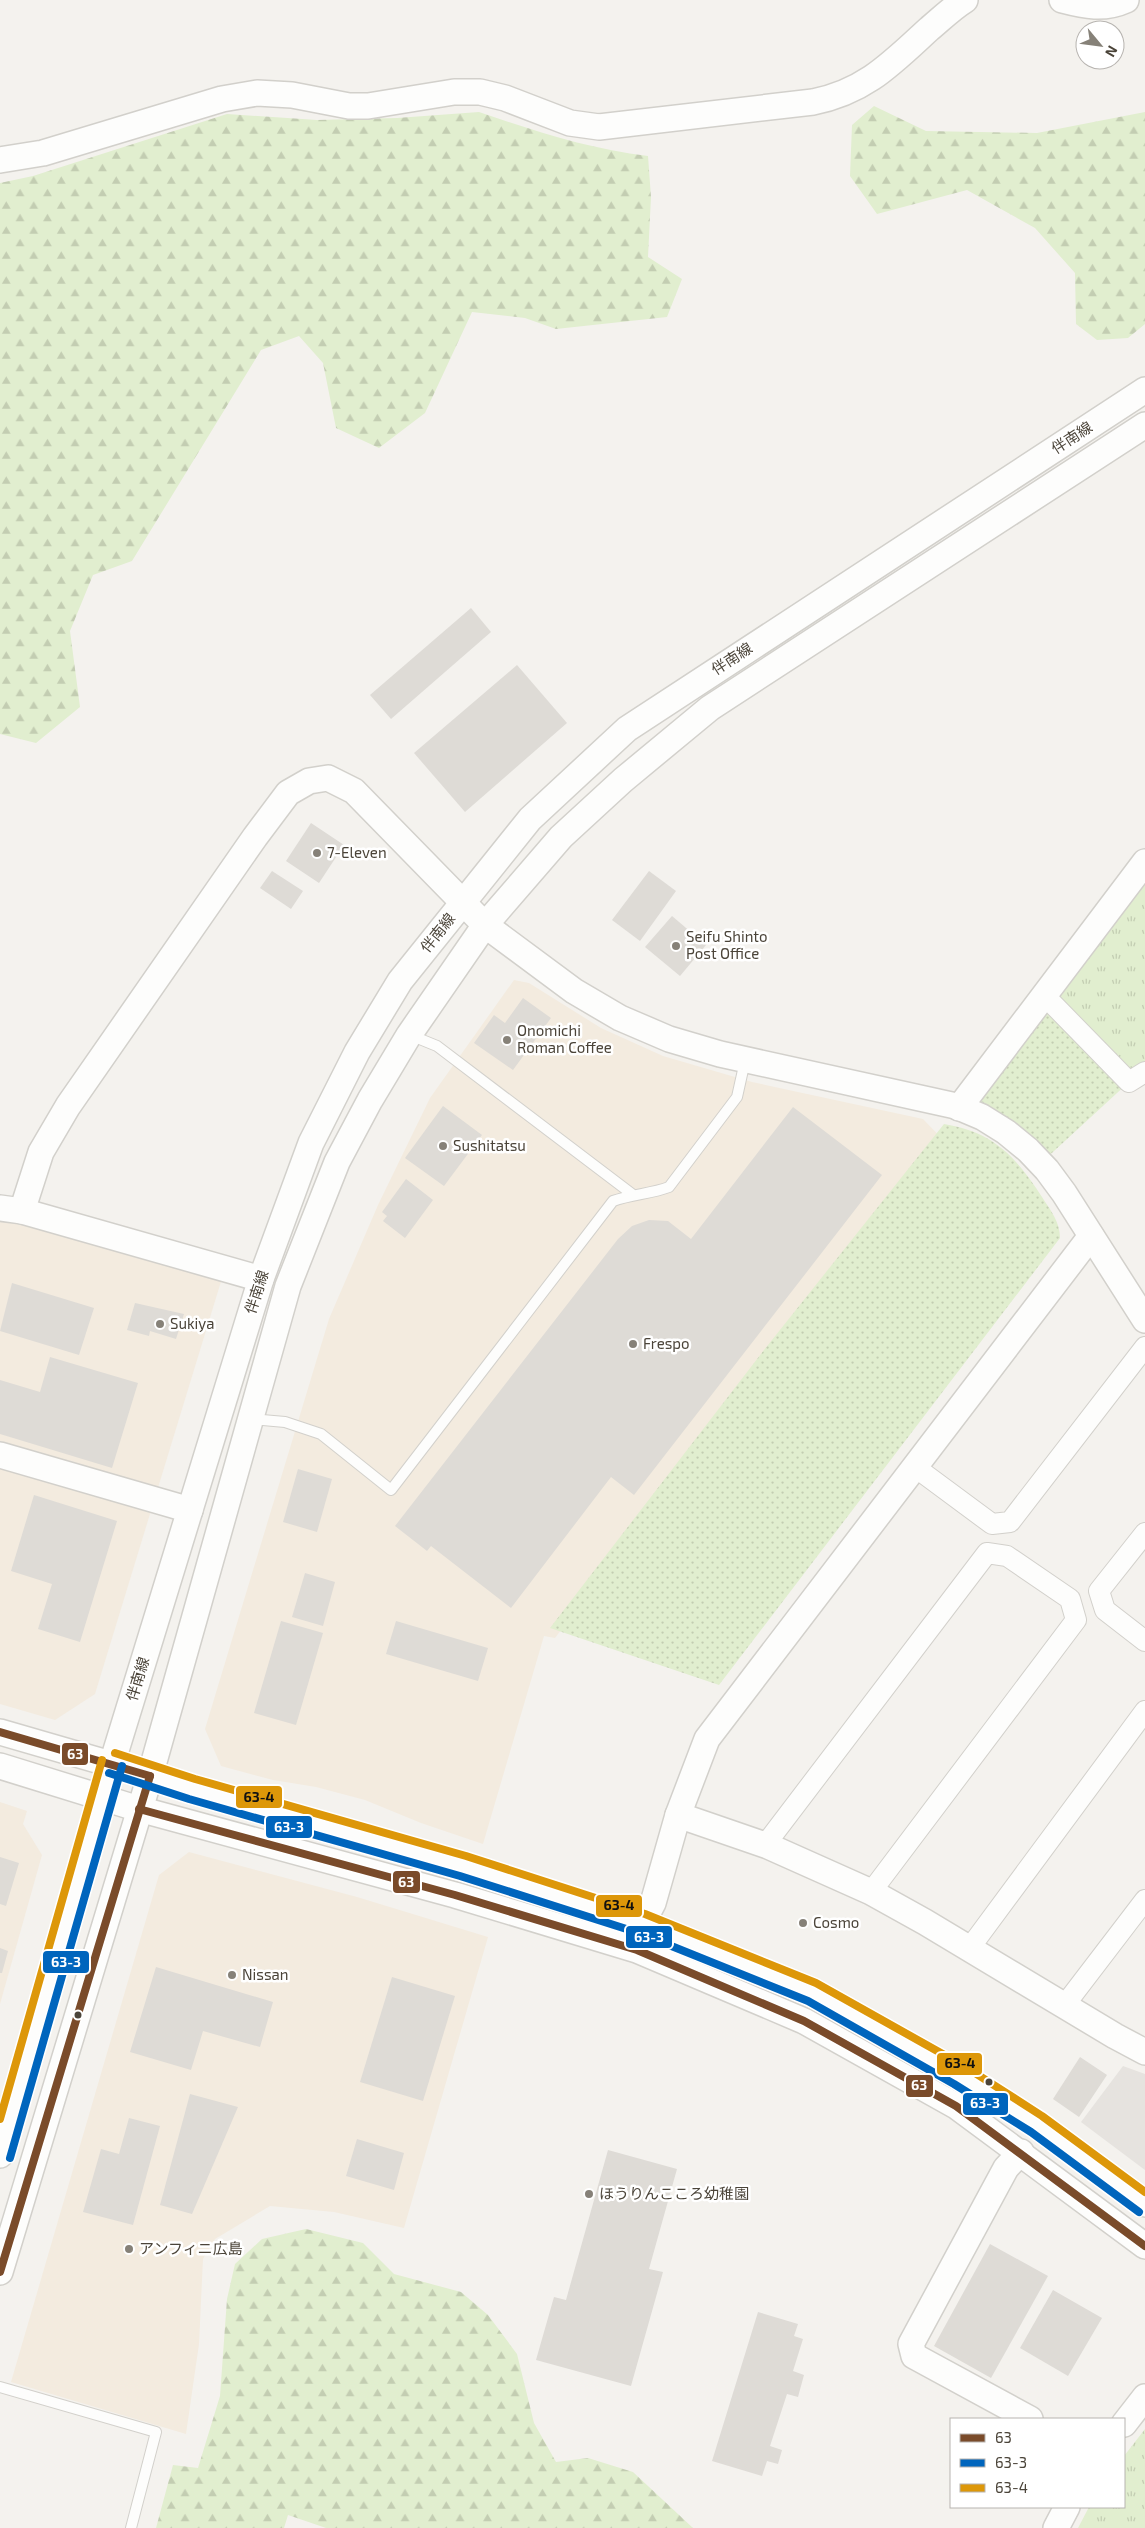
<svg xmlns="http://www.w3.org/2000/svg" width="1145" height="2528" font-family="'Exo 2','Noto Sans JP',sans-serif">
<style>
.commercial{fill:#f3ebdf}
.grass{fill:url(#grass-dots)}
.forest{fill:url(#forest-firs)}
.park{fill:url(#park-tufts)}
.parking{fill:#e6e3df}
.building{fill:#dedbd6}
.lines{fill:none;stroke-linecap:round;stroke-linejoin:round}
.service-casing{stroke:#d2d0cb;stroke-width:12}
.minor-casing{stroke:#d2d0cb;stroke-width:22}
.tertiary-casing{stroke:#d2d0cb;stroke-width:28}
.service{stroke:#fdfdfc;stroke-width:10}
.minor{stroke:#fdfdfc;stroke-width:20}
.tertiary{stroke:#fdfdfc;stroke-width:25}
.bus-1-casing{stroke:#fff;stroke-width:11}
.bus-2-casing{stroke:#fff;stroke-width:11}
.bus-3-casing{stroke:#fff;stroke-width:11}
.bus-1{stroke:#7a4b2a;stroke-width:8}
.bus-2{stroke:#0065bd;stroke-width:8}
.bus-3{stroke:#dd9709;stroke-width:8}
.poi-dot{fill:#868178;stroke:#fff;stroke-width:2}
.bus-dot{fill:#4b4439;stroke:#fff;stroke-width:2}
.labels{text-anchor:middle;stroke-width:5;stroke-linejoin:round;paint-order:stroke}
.street-label{font-size:15px;fill:#4b4439;stroke:#fff}
.poi-label{font-size:15px;fill:#4b4439;stroke:#fff;text-anchor:start}
.line-badge{stroke:#fff;stroke-width:2}
.badge-label{font-size:14px;text-anchor:middle;font-weight:bold;fill:#fff}
.pale-badge-label{font-size:14px;text-anchor:middle;font-weight:bold;fill:#111}
</style>
<defs>
<pattern id="grass-dots" width="8" height="8" patternUnits="userSpaceOnUse" patternTransform="scale(1.25)"><rect width="8" height="8" fill="#e1eecf"/><path d="M2 2h.1M6 6h.1" fill="none" stroke="#c3cdb2" stroke-width="1.8" stroke-linecap="round"/></pattern>
<pattern id="forest-firs" width="22" height="20" patternUnits="userSpaceOnUse" patternTransform="scale(1.25)"><rect width="22" height="20" fill="#e1eecf"/><path d="M5 1l3.5 6h-7zM16 11l3.5 6h-7z" fill="#c3cdb2"/></pattern>
<pattern id="park-tufts" width="24" height="20" patternUnits="userSpaceOnUse" patternTransform="scale(1.25)"><rect width="24" height="20" fill="#e1eecf"/><path d="M3 7l-1-3M5 7V3M7 7l1-3M15 17l-1-3M17 17v-4M19 17l1-3" fill="none" stroke="#c3cdb2"/></pattern>
</defs>
<rect width="100%" height="100%" fill="#f4f2ee"/>
<g class="commercial">
<polygon points="514,980 529,983 601,1028 663,1056 752,1082 923,1119 953,1150 757,1373 555,1638 544,1636 483,1844 421,1823 365,1800 316,1787 273,1780 221,1766 205,1729 329,1319 378,1205 430,1098"/>
<polygon points="0,1219 168,1253 223,1275 95,1694 55,1720 0,1704"/>
<polygon points="0,1802 27,1811 23,1824 42,1855 0,2004"/>
<polygon points="189,1852 357,1897 488,1937 404,2228 334,2212 270,2206 215,2239 203,2259 199,2344 186,2434 11,2382 159,1875"/>
</g>
<g class="grass">
<polygon points="1043,994 1129,1082 1041,1163 959,1108"/>
<path d="M944 1124C994 1132 1016 1157 1042 1197 1051 1211 1060 1222 1060 1238L719 1685 550 1628 764 1350Z"/>
</g>
<g class="forest">
<polygon points="874,106 926,131 1037,133 1145,112 1145,324 1128,338 1097,340 1076,324 1075,273 1035,228 967,190 877,214 850,176 852,125"/>
<path d="M479 112C535 131 589 149 648 156L651 197 648 257 682 279 667 317 556 329 525 318 472 312 425 413 379 448 336 428 323 363 299 336 261 350 132 561 93 575 70 631 80 707 36 743 0 734V183L33 176 227 114 317 120 397 118Z"/>
<polygon points="306,2229 363,2243 394,2274 461,2292 488,2315 517,2354 534,2423 556,2462 588,2458 633,2472 693,2528 326,2528 288,2515 284,2528 156,2528 173,2465 198,2468 220,2396 227,2299 235,2264 262,2239"/>
</g>
<g class="park">
<polygon points="1145,862 1145,1072 1129,1082 1043,994"/>
<polygon points="1145,2429 1145,2528 1078,2528 1089,2507 1124,2507 1124,2456"/>
</g>
<polygon class="parking" points="1123,2066 1145,2074 1145,2170 1081,2122"/>
<g class="building">
<polygon points="471,608 491,632 391,719 370,695"/>
<polygon points="517,665 567,723 465,812 414,753"/>
<polygon points="311,823 344,845 319,883 286,861"/>
<polygon points="272,871 303,891 291,909 260,888"/>
<polygon points="649,871 676,891 640,941 612,920"/>
<polygon points="672,916 706,945 680,976 645,947"/>
<polygon points="523,998 551,1018 513,1070 474,1043 494,1015 505,1023"/>
<polygon points="443,1106 482,1135 444,1186 405,1158"/>
<polygon points="793,1107 882,1175 634,1495 611,1477 511,1608 431,1546 427,1551 395,1526 618,1239 632,1226 649,1220 668,1221 691,1239"/>
<polygon points="406,1179 433,1200 405,1238 383,1221 387,1216 382,1212"/>
<polygon points="12,1283 94,1308 79,1355 0,1331"/>
<polygon points="135,1303 184,1314 176,1339 150,1331 149,1336 127,1330"/>
<polygon points="50,1357 138,1383 112,1468 0,1434 0,1380 40,1392"/>
<polygon points="298,1469 332,1479 317,1532 283,1522"/>
<polygon points="34,1495 117,1521 80,1642 38,1629 52,1584 11,1571"/>
<polygon points="305,1573 335,1582 323,1626 292,1617"/>
<polygon points="281,1621 323,1633 296,1725 254,1713"/>
<polygon points="396,1621 488,1648 478,1681 386,1654"/>
<polygon points="0,1857 19,1863 6,1906 0,1904"/>
<polygon points="0,1948 8,1951 2,1973 0,1973"/>
<polygon points="156,1967 273,2002 260,2047 203,2031 191,2070 130,2052"/>
<polygon points="392,1977 455,1996 423,2101 360,2082"/>
<polygon points="1080,2057 1107,2075 1079,2117 1053,2099"/>
<polygon points="190,2094 238,2107 192,2214 160,2205"/>
<polygon points="129,2118 160,2126 133,2225 83,2212 101,2149 119,2154"/>
<polygon points="357,2139 404,2153 394,2190 346,2176"/>
<polygon points="608,2150 677,2169 649,2269 663,2272 631,2386 536,2360 554,2297 566,2300"/>
<polygon points="990,2244 1048,2276 991,2378 934,2346"/>
<polygon points="1053,2290 1102,2318 1068,2376 1020,2348"/>
<polygon points="758,2312 798,2324 794,2336 803,2339 793,2371 804,2375 798,2397 787,2394 770,2446 782,2450 778,2464 767,2461 762,2476 712,2461"/>
</g>
<g class="lines">
<g class="service-casing">
<g id="service">
<polyline points="410,1035 437,1046 632,1194"/>
<path d="M250 1419 285 1422 321 1434 391 1490 613 1201C632 1194 651 1194 669 1187L737 1097 745 1061"/>
<polyline points="0,2387 156,2432 131,2528"/>
</g>
</g>
<g class="minor-casing">
<g id="minor">
<polyline points="1043,994 1129,1082 1145,1072"/>
<polyline points="915,1467 992,1524 1010,1522 1145,1347"/>
<polyline points="1145,1533 1099,1591 1105,1610 1145,1641"/>
<polyline points="765,1845 987,1553 1007,1556 1070,1599 1076,1620 871,1892"/>
<polyline points="969,1949 1145,1711"/>
<polyline points="1064,2006 1145,1900"/>
</g>
</g>
<g class="tertiary-casing">
<g id="tertiary">
<path d="M1062 0C1085 6 1104 10 1126 0"/>
<path d="M0 160 43 153 222 99 257 93 292 95 349 106H368L454 92H480L505 98 570 123 599 127 813 102C865 92 892 63 929 29 941 19 952 8 965 0"/>
<polyline points="959,1108 1145,862"/>
<polyline points="0,1208 22,1211 261,1279"/>
<polyline points="22,1211 41,1152 68,1106 255,837 288,793 309,781 328,778 354,791 485,925 574,991 620,1018 669,1039 720,1054 956,1106 982,1117 1006,1132 1028,1150 1047,1170 1064,1193 1145,1320"/>
<polyline points="0,1455 190,1510"/>
<polyline points="0,1732 463,1866 642,1924 812,1992 959,2075 1037,2124 1145,2204"/>
<polyline points="0,1766 139,1809 455,1895 637,1950 804,2021 956,2106 1145,2246"/>
<polyline points="678,1815 768,1846 871,1892 925,1922 1115,2036 1145,2052"/>
<polyline points="642,1924 653,1903 678,1815 707,1739 1091,1236"/>
<polyline points="1021,2152 1006,2168 911,2344 914,2356 1030,2419"/>
<polyline points="0,2155 102,1796 261,1279 311,1143 357,1052 400,981 530,819 627,729 1145,390"/>
<polyline points="0,2272 150,1776 288,1286 337,1162 370,1100 409,1035 485,925 561,837 623,780 710,708 1145,425"/>
<polyline points="1124,2424 1145,2397"/>
<polyline points="1056,2528 1067,2507"/>
</g>
</g>
<use href="#service" class="service"/>
<use href="#minor" class="minor"/>
<use href="#tertiary" class="tertiary"/>
<g class="bus-1-casing">
<g id="bus-1">
<polyline points="0,1732 150,1776"/>
<polyline points="139,1809 455,1895 637,1950 804,2021 956,2106 1145,2246"/>
<polyline points="0,2272 150,1776"/>
</g>
</g>
<g class="bus-2-casing">
<g id="bus-2">
<polyline points="109,1773 189,1799 460,1876 639,1933 808,2001 954,2084 1031,2132 1139,2212"/>
<polyline points="10,2158 122,1766"/>
</g>
</g>
<g class="bus-3-casing">
<g id="bus-3">
<polyline points="115,1753 195,1779 466,1856 645,1914 816,1983 964,2066 1042,2116 1145,2192"/>
<polyline points="0,2119 102,1760"/>
</g>
</g>
<use href="#bus-1" class="bus-1"/>
<use href="#bus-2" class="bus-2"/>
<use href="#bus-3" class="bus-3"/>
</g>
<g class="poi-dot">
<circle cx="317" cy="853" r="5"/>
<circle cx="676" cy="946" r="5"/>
<circle cx="507" cy="1040" r="5"/>
<circle cx="443" cy="1146" r="5"/>
<circle cx="160" cy="1324" r="5"/>
<circle cx="633" cy="1344" r="5"/>
<circle cx="803" cy="1923" r="5"/>
<circle cx="232" cy="1975" r="5"/>
<circle cx="589" cy="2194" r="5"/>
<circle cx="129" cy="2249" r="5"/>
</g>
<g class="bus-dot">
<circle cx="78" cy="2015" r="4.5"/>
<circle cx="989" cy="2082" r="4.5"/>
</g>
<g class="labels">
<g class="street-label">
<text transform="translate(1072 438) rotate(-33)" y="5">伴南線</text>
<text transform="translate(732 659) rotate(-33)" y="5">伴南線</text>
<text transform="translate(438 933) rotate(-51)" y="5">伴南線</text>
<text transform="translate(257 1292) rotate(-72)" y="5">伴南線</text>
<text transform="translate(138 1679) rotate(-73)" y="5">伴南線</text>
</g>
<g class="poi-label">
<text x="327" y="858">7-Eleven</text>
<text x="686" y="942">Seifu Shinto<tspan x="686" dy="17">Post Office</tspan></text>
<text x="517" y="1036">Onomichi<tspan x="517" dy="17">Roman Coffee</tspan></text>
<text x="453" y="1151">Sushitatsu</text>
<text x="170" y="1329">Sukiya</text>
<text x="643" y="1349">Frespo</text>
<text x="813" y="1928">Cosmo</text>
<text x="242" y="1980">Nissan</text>
<text x="599" y="2199">ほうりんこころ幼稚園</text>
<text x="139" y="2254">アンフィニ広島</text>
</g>
</g>
<g class="line-badge">
<rect x="61" y="1742" width="28" height="24" rx="5" fill="#7a4b2a"/>
<rect x="235" y="1785" width="48" height="24" rx="5" fill="#dd9709"/>
<rect x="265" y="1815" width="48" height="24" rx="5" fill="#0065bd"/>
<rect x="392" y="1870" width="29" height="24" rx="5" fill="#7a4b2a"/>
<rect x="595" y="1894" width="48" height="24" rx="5" fill="#dd9709"/>
<rect x="625" y="1925" width="48" height="24" rx="5" fill="#0065bd"/>
<rect x="42" y="1950" width="48" height="24" rx="5" fill="#0065bd"/>
<rect x="936" y="2052" width="47" height="24" rx="5" fill="#dd9709"/>
<rect x="905" y="2074" width="29" height="24" rx="5" fill="#7a4b2a"/>
<rect x="962" y="2092" width="47" height="24" rx="5" fill="#0065bd"/>
</g>
<g class="badge-label">
<text x="75" y="1759">63</text>
<text x="289" y="1832">63-3</text>
<text x="406" y="1887">63</text>
<text x="649" y="1942">63-3</text>
<text x="66" y="1967">63-3</text>
<text x="919" y="2090">63</text>
<text x="985" y="2108">63-3</text>
</g>
<g class="pale-badge-label">
<text x="259" y="1802">63-4</text>
<text x="619" y="1910">63-4</text>
<text x="960" y="2068">63-4</text>
</g>
<rect x="950" y="2418" width="175" height="90" fill="#ffffff" stroke="#b7b4b0"/>
<rect x="960" y="2434" width="25" height="8" fill="#7a4b2a" stroke="#b7b4b0"/>
<text x="995" y="2443" font-size="15" fill="#4b4439">63</text>
<rect x="960" y="2459" width="25" height="8" fill="#0065bd" stroke="#b7b4b0"/>
<text x="995" y="2468" font-size="15" fill="#4b4439">63-3</text>
<rect x="960" y="2484" width="25" height="8" fill="#dd9709" stroke="#b7b4b0"/>
<text x="995" y="2493" font-size="15" fill="#4b4439">63-4</text>
<g transform="translate(1100 45) rotate(119)"><circle r="24" fill="#ffffff" stroke="#b7b4b0"/>
<path d="M0-4L9 19L0 12L-9 19Z" fill="#868178"/>
<text y="-8" font-size="14" font-weight="bold" text-anchor="middle" fill="#4b4439">N</text>
</g>
</svg>
